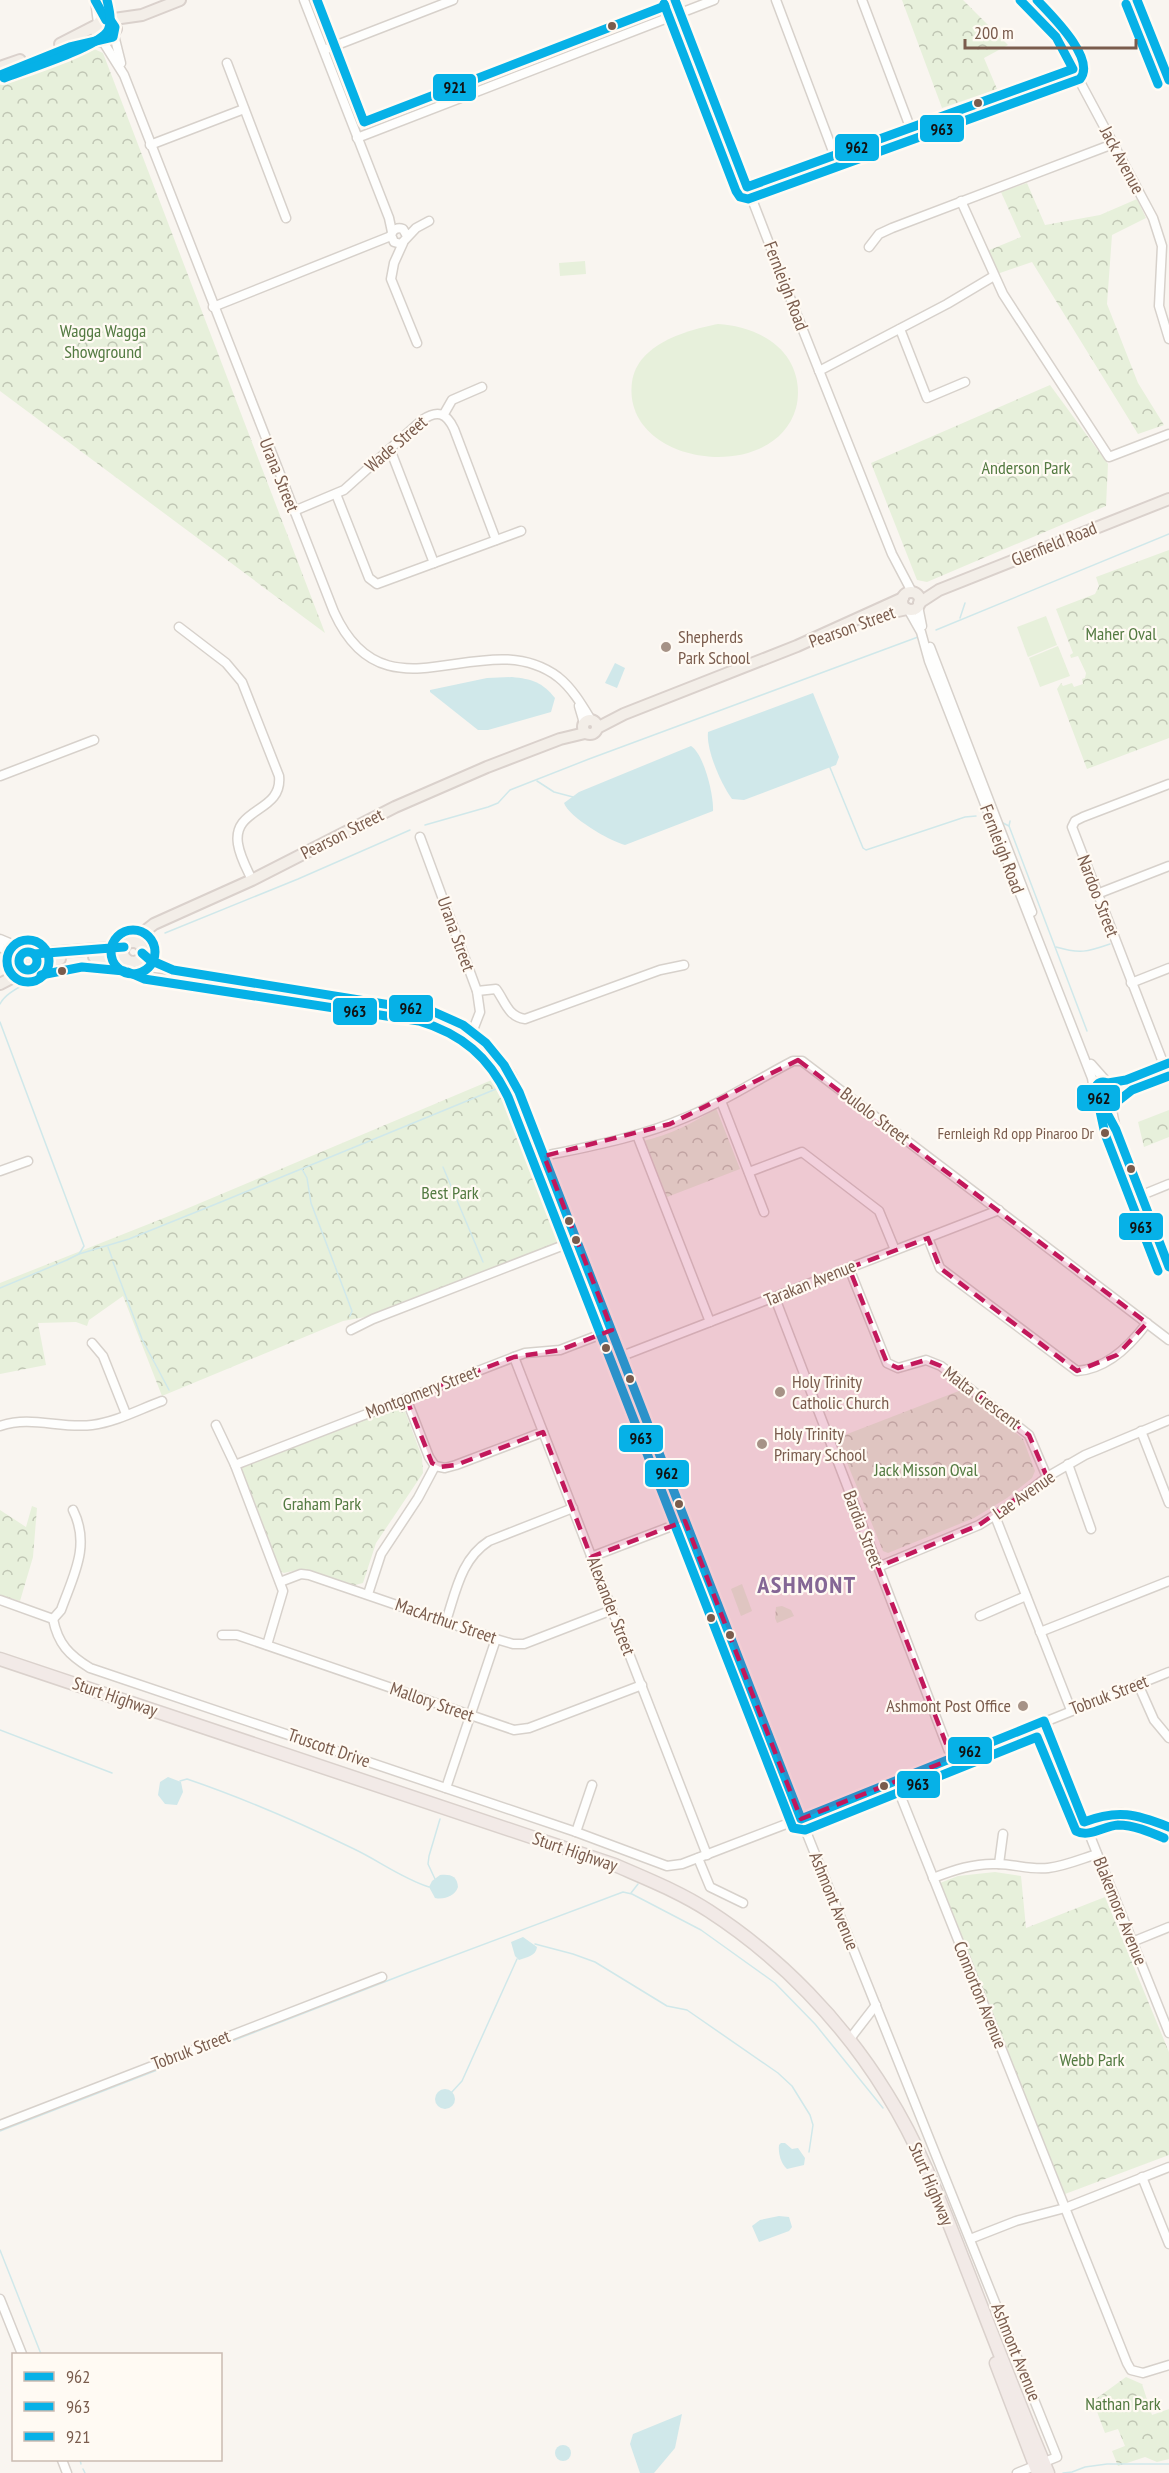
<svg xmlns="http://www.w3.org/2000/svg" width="1169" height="2473" font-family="'PT Sans Narrow',sans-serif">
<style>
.grass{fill:#e7f0db}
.forest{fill:url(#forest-crowns)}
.water{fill:#d0e8ea}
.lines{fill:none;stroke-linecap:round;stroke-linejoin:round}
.stream{stroke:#d0e8ea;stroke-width:1.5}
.minor-casing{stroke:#d7d1cb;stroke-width:11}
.major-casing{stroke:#dad1cc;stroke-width:14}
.highway-casing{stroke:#dad1cc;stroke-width:15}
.minor{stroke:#fefefd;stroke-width:8}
.major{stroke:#f3eee8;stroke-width:10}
.highway{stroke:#f2eae7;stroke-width:12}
.bus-1-casing{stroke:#fffaf3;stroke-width:14}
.bus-2-casing{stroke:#fffaf3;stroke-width:14}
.bus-3-casing{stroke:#fffaf3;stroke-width:14}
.bus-1{stroke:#06b1e7;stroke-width:9}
.bus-2{stroke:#06b1e7;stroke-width:9}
.bus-3{stroke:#06b1e7;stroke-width:9}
.marked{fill:#c2185b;fill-opacity:0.2;stroke:#c2185b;stroke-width:4.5;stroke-dasharray:12 8;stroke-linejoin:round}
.bus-dot{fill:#7a5c4d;stroke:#fffaf3;stroke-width:2}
.poi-dot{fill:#a69286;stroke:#fffaf3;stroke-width:2}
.labels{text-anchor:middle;stroke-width:4.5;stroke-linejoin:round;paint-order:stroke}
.bus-label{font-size:16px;fill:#7a5c4d;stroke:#fffaf3;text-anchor:end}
.street-label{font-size:18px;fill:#7a5c4d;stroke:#fffaf3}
.park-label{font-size:18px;fill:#537a41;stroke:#fffaf3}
.poi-label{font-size:18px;fill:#7a5c4d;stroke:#fffaf3;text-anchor:start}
.district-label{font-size:24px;font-weight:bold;letter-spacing:1.5px;fill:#846695;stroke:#fffaf3}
.line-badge{stroke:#fffaf3;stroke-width:2}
.pale-badge-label{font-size:16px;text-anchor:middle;font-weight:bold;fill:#111}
</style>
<defs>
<pattern id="forest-crowns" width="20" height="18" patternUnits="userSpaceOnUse" patternTransform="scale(1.5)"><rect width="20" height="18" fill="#e7f0db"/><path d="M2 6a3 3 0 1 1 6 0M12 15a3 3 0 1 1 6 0" fill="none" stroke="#c0c6b4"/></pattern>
</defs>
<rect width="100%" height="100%" fill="#f9f5f0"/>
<g class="grass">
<polygon points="585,261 586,274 560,276 559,263"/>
<path d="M718 324C744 325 775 337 789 360 798 375 800 392 796 408 774 486 621 466 632 382 637 344 687 330 718 324Z"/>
<polygon points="1046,616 1057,645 1028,657 1017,627"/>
<polygon points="1058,646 1070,676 1040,687 1029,658"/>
<polygon points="742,1584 752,1611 741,1616 731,1589"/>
</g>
<g class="forest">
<polygon points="902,0 963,0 1008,45 984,58 997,89 942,108"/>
<polygon points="92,48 103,53 325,633 0,391 0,85"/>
<polygon points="1027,183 1045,225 1100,215 1137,199 1146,218 1112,235 1107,304 1138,383 1164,425 1138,434 1032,262 997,274 987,251 1021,237 1001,192"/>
<polygon points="1050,385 1108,464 1106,506 927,582 917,580 871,463"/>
<polygon points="1169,550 1169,738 1087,769 1057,689 1061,683 1063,686 1072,683 1074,687 1083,684 1082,679 1085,678 1086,673 1078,656 1071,658 1070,655 1073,653 1056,609 1095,594 1099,586 1096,577"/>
<polygon points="505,1072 516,1093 575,1239 371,1316 343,1321 162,1396 123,1296 89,1320 87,1326 76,1322 38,1323 46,1365 0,1374 0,1283 174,1214 494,1079"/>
<path d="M716 1108 740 1169 667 1197 643 1141C669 1135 694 1123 716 1108Z"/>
<polygon points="1169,1110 1169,1137 1144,1147 1138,1122"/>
<polygon points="964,1389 1023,1439 1035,1471 1032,1478 1007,1498 974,1518 888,1553 883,1551 837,1438"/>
<polygon points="399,1403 403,1406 422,1457 423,1473 376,1543 363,1583 355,1585 302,1569 284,1573 277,1570 240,1472 244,1464"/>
<polygon points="32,1506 37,1508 33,1557 20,1601 0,1595 0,1510 26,1527"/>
<polygon points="782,1606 791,1610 794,1616 777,1623 775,1618 776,1607"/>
<polygon points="995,1872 1021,1876 1026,1928 1105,1897 1169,2052 1169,2155 1065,2194 940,1883 958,1876"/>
<polygon points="1126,2377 1142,2384 1152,2415 1169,2409 1169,2459 1157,2462 1145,2457 1118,2466 1112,2451 1125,2446 1118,2429 1105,2433 1093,2401"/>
</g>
<g class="water">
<polygon points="615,663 625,668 617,688 605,683"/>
<path d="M512 677C532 679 542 682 555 698L551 712 488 730H478L430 692V690L487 678Z"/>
<path d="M813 693 839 757 836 765 744 800 732 799C721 784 706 750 708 732Z"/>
<path d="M691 746C704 754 714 796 713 811L625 845C609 841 569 817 564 803L579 792Z"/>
<polygon points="168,1777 181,1782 183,1792 177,1805 165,1804 158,1795 160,1782"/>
<path d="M440 1875C451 1874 457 1876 458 1887 455 1896 444 1900 435 1898L429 1887 432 1881Z"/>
<path d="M523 1937 537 1947C536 1956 527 1957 519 1960L515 1956 511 1942Z"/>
<circle cx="445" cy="2099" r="10"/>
<path d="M781 2143H785L792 2149 798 2148 805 2158 804 2165 787 2169C781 2164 778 2153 779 2145Z"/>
<polygon points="779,2216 789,2217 792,2227 789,2231 759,2242 752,2226 760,2220"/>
<polygon points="682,2414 675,2448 654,2473 640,2473 630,2444 633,2434"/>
<circle cx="563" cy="2453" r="8"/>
</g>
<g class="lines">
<g class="stream">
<polyline points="960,618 965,603"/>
<polyline points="936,630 1169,534"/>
<polyline points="829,765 863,848 866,850 965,817 976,816"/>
<polyline points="537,781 554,792 573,797"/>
<polyline points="1003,823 1009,826 1010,821"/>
<polyline points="425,825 488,807 498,803 510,790 589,759 918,637"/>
<polyline points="1009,826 1087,1031"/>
<polyline points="165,933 298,879 410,830"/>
<path d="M1056 947C1080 954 1087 952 1110 944"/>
<path d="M0 1004C9 985 57 972 78 965"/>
<polyline points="0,1022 84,1246 79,1254 67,1260 0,1288"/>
<polyline points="443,1167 483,1262"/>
<polyline points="302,1169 307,1178 311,1203 352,1311 350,1316"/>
<polyline points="108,1247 112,1258"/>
<polyline points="79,1254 129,1239 216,1204 496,1089"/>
<polyline points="113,1262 142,1339 169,1390"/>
<polyline points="0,1730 112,1773"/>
<path d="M180 1781 187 1779C243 1798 298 1822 352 1848 378 1860 401 1878 429 1887"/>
<polyline points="435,1879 428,1864 429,1856 440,1819"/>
<polyline points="631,1893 638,1884"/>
<polyline points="535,1944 573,1954 595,1962 667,2006 687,2010 778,2073 792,2086 810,2115 813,2125 809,2152"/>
<polyline points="451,2093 462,2081 517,1959"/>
<polyline points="0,2131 410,1972 623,1892 632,1894 701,1930 775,1983 815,2024 883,2108"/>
<polyline points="0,2250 41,2354"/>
<polyline points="80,2460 81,2464"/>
<polyline points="83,2469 85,2473"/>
<polyline points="1063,2473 1072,2472 1085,2467 1107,2464 1169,2464"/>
</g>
<g class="minor-casing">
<g id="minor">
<polyline points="95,0 98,23"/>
<polyline points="304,0 389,218 392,232"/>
<polyline points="675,0 789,295 892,554 912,592"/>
<polyline points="776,0 834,154"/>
<polyline points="862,0 910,127"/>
<polyline points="1020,0 1056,37 1153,218 1162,246 1159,306 1169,339"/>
<polyline points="1137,0 1169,80"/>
<polyline points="114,35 121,63"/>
<path d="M102 40 124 75 334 612C386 727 483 621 558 677 572 688 582 705 591 720"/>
<polyline points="324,50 453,0"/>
<polyline points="227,63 286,218"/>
<polyline points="357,138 714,0"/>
<polyline points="150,145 244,109"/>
<polyline points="747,187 1073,69"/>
<polyline points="961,201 1003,294 1109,457 1169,434"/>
<path d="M407 236 403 229C398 227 393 229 391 235L394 242 401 244 416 228 429 221"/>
<polyline points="403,243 394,263 391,279 417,343"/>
<polyline points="869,247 879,234 892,228 1113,144"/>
<polyline points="213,307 391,236"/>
<polyline points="900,329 927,398 965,382"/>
<polyline points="819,371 947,304 994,276"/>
<polyline points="444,414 452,400 482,387"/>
<polyline points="390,449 434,563"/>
<polyline points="336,494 369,578 377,584 521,531"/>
<path d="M294 511 344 490 422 420C437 410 446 412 454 429L496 540"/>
<polyline points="918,606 922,626"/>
<polyline points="908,609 921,632 929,661 1092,1078 1094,1090"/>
<path d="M179 627 226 663 242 682 279 776C283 813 232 807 238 844 240 857 247 869 252 880"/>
<polyline points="930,647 1032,912"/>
<polyline points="579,706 584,723"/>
<polyline points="0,776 94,740"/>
<polyline points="420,837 477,991 480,1012 473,1030"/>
<polyline points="1097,894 1169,866"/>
<polyline points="0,939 31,952"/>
<polyline points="0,947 20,958"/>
<polyline points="142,953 150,960 165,966"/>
<path d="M133 961 147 967 173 970 434 1012C469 1024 493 1044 512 1076L801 1819 1057 2457 1017 2473"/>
<polyline points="1131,983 1169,968"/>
<path d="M477 991 496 989C505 1001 508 1017 525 1019L660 970 684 965"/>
<polyline points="1091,1064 1106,1081"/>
<polyline points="1164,1065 1072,827 1075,821 1083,817 1169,784"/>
<polyline points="1108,1083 1126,1080 1169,1064"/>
<path d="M1096 1095 1102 1098 1108 1097 1111 1092 1110 1085 1100 1081C1095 1084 1093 1088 1095 1094L1109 1117"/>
<polyline points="1109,1095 1116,1130 1169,1267"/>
<polyline points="721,1101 764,1212"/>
<polyline points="637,1135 710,1322"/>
<path d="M544 1156C592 1146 641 1137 687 1117 724 1102 758 1079 793 1061H802L1169 1340"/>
<polyline points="0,1171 28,1161"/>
<polyline points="749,1172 802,1152 879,1211 895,1250"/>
<polyline points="1142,1195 1169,1184"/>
<path d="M928 1238 940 1268 1077 1371C1107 1369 1130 1346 1147 1323"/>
<polyline points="849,1268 887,1363 898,1368 926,1360 941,1366 1029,1435 1047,1477"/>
<polyline points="775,1298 952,1759"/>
<polyline points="351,1330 373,1319 577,1240"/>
<polyline points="92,1343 103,1356 126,1414"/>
<polyline points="622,1356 999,1210"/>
<polyline points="514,1357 707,1855"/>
<polyline points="406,1398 429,1457 435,1466"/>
<polyline points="216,1425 235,1465 283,1591 267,1645"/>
<path d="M0 1426C31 1415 60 1429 92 1425 116 1422 140 1409 162 1401"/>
<polyline points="1141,1431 1169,1503"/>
<polyline points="1068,1464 1091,1529"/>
<polyline points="235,1465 514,1357 525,1353 560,1350 612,1330"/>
<polyline points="435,1466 445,1468 456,1465 543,1432"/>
<polyline points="995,1516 1071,1710"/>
<polyline points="591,1557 685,1521"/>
<polyline points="878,1567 979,1525 1010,1506 1047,1477 1085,1455 1169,1420"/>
<polyline points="280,1582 301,1574 309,1575 496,1639 513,1644 524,1644 612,1610"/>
<polyline points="368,1594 381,1554 418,1498 435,1466"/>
<polyline points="0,1600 53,1619"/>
<polyline points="980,1616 1026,1596"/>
<path d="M53 1619C58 1644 69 1655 90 1668L576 1832 667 1866 682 1864 888 1785 1169 1672"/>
<path d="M53 1619 61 1610C73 1576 91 1546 73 1510"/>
<path d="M446 1621C456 1591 461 1559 489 1541L573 1508"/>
<polyline points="1040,1632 1169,1581"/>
<polyline points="222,1635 237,1635 514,1730 529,1728 642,1685"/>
<polyline points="1138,1684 1154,1720 1169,1738"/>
<polyline points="1044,1721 1169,2033"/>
<polyline points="895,1782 1127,2363 1131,2370 1143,2373 1169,2365"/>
<polyline points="446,1788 496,1639"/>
<path d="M1084 1822C1120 1807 1135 1813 1169 1827"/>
<polyline points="576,1832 592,1785"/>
<polyline points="698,1858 710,1887 743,1903"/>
<polyline points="999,1864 1003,1834"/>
<path d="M933 1878C954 1870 974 1863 997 1864 1014 1864 1030 1870 1048 1868 1065 1866 1081 1859 1097 1854"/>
<polyline points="1132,1942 1169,1927"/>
<polyline points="849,2040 876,2005"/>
<polyline points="0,2125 382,1977"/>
<polyline points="1142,2177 1169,2244"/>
<polyline points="970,2239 1016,2221 1065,2208 1169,2167"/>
<polyline points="0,2299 22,2354"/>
<polyline points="62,2460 67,2473"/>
</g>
</g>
<g class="major-casing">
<g id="major">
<polyline points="102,39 96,32 97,25 100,21 142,15 180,0"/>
<polyline points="60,44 97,25"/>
<polyline points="0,67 20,60"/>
<polyline points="0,75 82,43 110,39 116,29 113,23 108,20"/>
<circle cx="911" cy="601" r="9"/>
<polyline points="919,603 939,590 1169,499"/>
<polyline points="884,614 907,609"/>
<circle cx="590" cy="727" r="7"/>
<polyline points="597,728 624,714 797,646 903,598"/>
<polyline points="131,942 154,924 252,880 395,807 487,767 560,739 585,733"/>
<circle cx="133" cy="952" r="10"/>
<circle cx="28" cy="961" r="9"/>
<polyline points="34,954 124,947"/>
<polyline points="94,957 126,959"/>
<polyline points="37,964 60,959"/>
<polyline points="0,984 27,970"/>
</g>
</g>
<g class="highway-casing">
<g id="highway">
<path d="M0 1659 615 1865C647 1879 680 1892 709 1911 780 1957 843 2022 887 2094 921 2148 943 2208 966 2267 993 2336 1019 2405 1048 2473"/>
<polyline points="996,2363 1038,2473"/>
</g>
</g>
<use href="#minor" class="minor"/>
<use href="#major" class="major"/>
<use href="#highway" class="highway"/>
<g class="bus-1-casing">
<g id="bus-1">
<polyline points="675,0 747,187 1073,69 1056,37 1020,0"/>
<polyline points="1137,0 1169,80"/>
<polyline points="0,75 70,47 113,37 115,27 111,21 106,20 95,0"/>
<circle cx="28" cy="961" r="9"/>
<path d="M142 953 150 960 173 970 434 1012 463 1025 486 1043 504 1065 519 1092 801 1819 1044 1721 1084 1822C1118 1809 1136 1814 1169 1827"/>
<polyline points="34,954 124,947"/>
<circle cx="1103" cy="1090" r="8"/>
<polyline points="1108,1083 1126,1080 1169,1063"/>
<polyline points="1097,1095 1116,1130 1169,1267"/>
</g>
</g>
<g class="bus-2-casing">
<g id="bus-2">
<path d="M664 4 736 191 740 197 748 199 1080 79C1097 59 1050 14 1037 0"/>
<polyline points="1126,4 1158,84"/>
<path d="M4 78C25 70 95 48 107 32 113 23 109 9 107 0"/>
<circle cx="133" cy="952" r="22"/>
<circle cx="28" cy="961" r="21"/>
<path d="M128 972 144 979 419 1021C462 1034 489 1057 508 1097L793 1828 805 1830 1037 1737 1076 1831C1089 1838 1104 1826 1118 1825 1134 1825 1150 1832 1164 1838"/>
<polyline points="41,975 82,967 124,971"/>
<polyline points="1097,1097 1105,1134 1158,1271"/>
<polyline points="1118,1101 1132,1090 1169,1076"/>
</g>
</g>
<g class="bus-3-casing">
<polyline id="bus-3" points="317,0 364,122 665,6 664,4"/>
</g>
<use href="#bus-1" class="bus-1"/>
<use href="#bus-2" class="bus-2"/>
<use href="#bus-3" class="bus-3"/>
</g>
<path class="marked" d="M798 1060 1147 1323 1117 1355 1077 1371 940 1268 928 1238 849 1268 887 1363 898 1368 926 1360 941 1366 1029 1435 1047 1477 979 1525 878 1567 952 1759 801 1819 685 1521 591 1557 543 1432 456 1465 440 1467 432 1463 406 1398 514 1357 560 1350 612 1330 544 1156 670 1124Z"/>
<g class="bus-dot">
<circle cx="612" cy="26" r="5"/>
<circle cx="978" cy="103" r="5"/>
<circle cx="62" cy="971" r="5"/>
<circle cx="1105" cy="1133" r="5"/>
<circle cx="1131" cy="1169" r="5"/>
<circle cx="569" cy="1221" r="5"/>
<circle cx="576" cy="1240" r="5"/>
<circle cx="606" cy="1348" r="5"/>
<circle cx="630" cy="1379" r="5"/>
<circle cx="679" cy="1504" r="5"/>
<circle cx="711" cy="1618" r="5"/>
<circle cx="730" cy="1635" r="5"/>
<circle cx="884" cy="1786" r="5"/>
</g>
<g class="poi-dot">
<circle cx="666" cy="647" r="6"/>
<circle cx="780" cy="1392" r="6"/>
<circle cx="762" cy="1444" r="6"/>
<circle cx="1023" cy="1706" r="6"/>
</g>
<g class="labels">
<g class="bus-label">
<text x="1094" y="1139">Fernleigh Rd opp Pinaroo Dr</text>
</g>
<g class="street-label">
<text transform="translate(1122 160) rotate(62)" y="6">Jack Avenue</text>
<text transform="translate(786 286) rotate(69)" y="6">Fernleigh Road</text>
<text transform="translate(396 444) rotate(-41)" y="6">Wade Street</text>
<text transform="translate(279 475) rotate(68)" y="6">Urana Street</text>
<text transform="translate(1054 544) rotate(-22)" y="6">Glenfield Road</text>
<text transform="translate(852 627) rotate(-20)" y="6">Pearson Street</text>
<text transform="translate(342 834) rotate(-27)" y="6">Pearson Street</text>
<text transform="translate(1002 849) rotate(69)" y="6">Fernleigh Road</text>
<text transform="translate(1098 896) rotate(69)" y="6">Nardoo Street</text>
<text transform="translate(456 934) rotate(70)" y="6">Urana Street</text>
<text transform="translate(875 1116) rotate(37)" y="6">Bulolo Street</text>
<text transform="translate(810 1283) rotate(-22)" y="6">Tarakan Avenue</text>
<text transform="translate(422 1392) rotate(-21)" y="6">Montgomery Street</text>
<text transform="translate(982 1398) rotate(37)" y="6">Malta Crescent</text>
<text transform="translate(1024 1495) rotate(-35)" y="6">Lae Avenue</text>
<text transform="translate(863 1529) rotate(69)" y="6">Bardia Street</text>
<text transform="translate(611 1606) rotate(69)" y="6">Alexander Street</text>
<text transform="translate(446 1621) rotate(19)" y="6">MacArthur Street</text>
<text transform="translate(1109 1695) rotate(-21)" y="6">Tobruk Street</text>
<text transform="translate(115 1697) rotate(19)" y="6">Sturt Highway</text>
<text transform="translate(432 1702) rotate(19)" y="6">Mallory Street</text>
<text transform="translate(329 1748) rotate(19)" y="6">Truscott Drive</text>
<text transform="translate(575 1852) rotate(19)" y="6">Sturt Highway</text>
<text transform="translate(834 1901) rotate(68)" y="6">Ashmont Avenue</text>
<text transform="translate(1120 1911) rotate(68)" y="6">Blakemore Avenue</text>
<text transform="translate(980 1995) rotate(68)" y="6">Connorton Avenue</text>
<text transform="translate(191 2050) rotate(-21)" y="6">Tobruk Street</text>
<text transform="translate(931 2184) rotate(67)" y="6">Sturt Highway</text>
<text transform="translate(1016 2352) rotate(68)" y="6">Ashmont Avenue</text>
</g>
<g class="park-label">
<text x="103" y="337">Wagga Wagga<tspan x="103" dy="21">Showground</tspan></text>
<text x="1026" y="474">Anderson Park</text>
<text x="1121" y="640">Maher Oval</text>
<text x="450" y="1199">Best Park</text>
<text x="926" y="1476">Jack Misson Oval</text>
<text x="322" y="1510">Graham Park</text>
<text x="1092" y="2066">Webb Park</text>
<text x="1123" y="2410">Nathan Park</text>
</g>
<g class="poi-label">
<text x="678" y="643">Shepherds<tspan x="678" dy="21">Park School</tspan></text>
<text x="792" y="1388">Holy Trinity<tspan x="792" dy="21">Catholic Church</tspan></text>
<text x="774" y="1440">Holy Trinity<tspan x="774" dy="21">Primary School</tspan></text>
<text x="1011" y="1712" text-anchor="end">Ashmont Post Office</text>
</g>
<g class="district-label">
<text x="807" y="1593">ASHMONT</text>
</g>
</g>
<g class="line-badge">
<rect x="432" y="73" width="45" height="29" rx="6" fill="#06b1e7"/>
<rect x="919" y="114" width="46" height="29" rx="6" fill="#06b1e7"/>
<rect x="834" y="133" width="46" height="29" rx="6" fill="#06b1e7"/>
<rect x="388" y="994" width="46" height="29" rx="6" fill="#06b1e7"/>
<rect x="332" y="997" width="46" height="29" rx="6" fill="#06b1e7"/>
<rect x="1076" y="1084" width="45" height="28" rx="6" fill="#06b1e7"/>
<rect x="1118" y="1212" width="46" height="29" rx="6" fill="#06b1e7"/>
<rect x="618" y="1424" width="46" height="29" rx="6" fill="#06b1e7"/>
<rect x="644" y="1459" width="46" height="29" rx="6" fill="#06b1e7"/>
<rect x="947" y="1736" width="46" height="29" rx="6" fill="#06b1e7"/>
<rect x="896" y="1770" width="45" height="29" rx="6" fill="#06b1e7"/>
</g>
<g class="pale-badge-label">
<text x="455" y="93">921</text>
<text x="942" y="135">963</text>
<text x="857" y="153">962</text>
<text x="411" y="1014">962</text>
<text x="355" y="1017">963</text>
<text x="1099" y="1104">962</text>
<text x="1141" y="1233">963</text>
<text x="641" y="1444">963</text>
<text x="667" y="1479">962</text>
<text x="970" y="1757">962</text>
<text x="918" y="1790">963</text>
</g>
<rect x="12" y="2353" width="210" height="108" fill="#fffaf3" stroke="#cabbb1" stroke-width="1.5"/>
<rect x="24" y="2372" width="30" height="9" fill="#06b1e7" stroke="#cabbb1" stroke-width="1.5"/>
<text x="66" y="2383" font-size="18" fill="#7a5c4d">962</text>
<rect x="24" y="2402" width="30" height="9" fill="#06b1e7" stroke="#cabbb1" stroke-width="1.5"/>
<text x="66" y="2413" font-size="18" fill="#7a5c4d">963</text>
<rect x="24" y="2432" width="30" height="9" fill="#06b1e7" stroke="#cabbb1" stroke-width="1.5"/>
<text x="66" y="2443" font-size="18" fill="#7a5c4d">921</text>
<path d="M965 39v9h171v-9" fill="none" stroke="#7a5c4d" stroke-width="3"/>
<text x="974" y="39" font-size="18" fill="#7a5c4d" stroke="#fffaf3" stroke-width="4.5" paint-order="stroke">200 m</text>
</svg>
